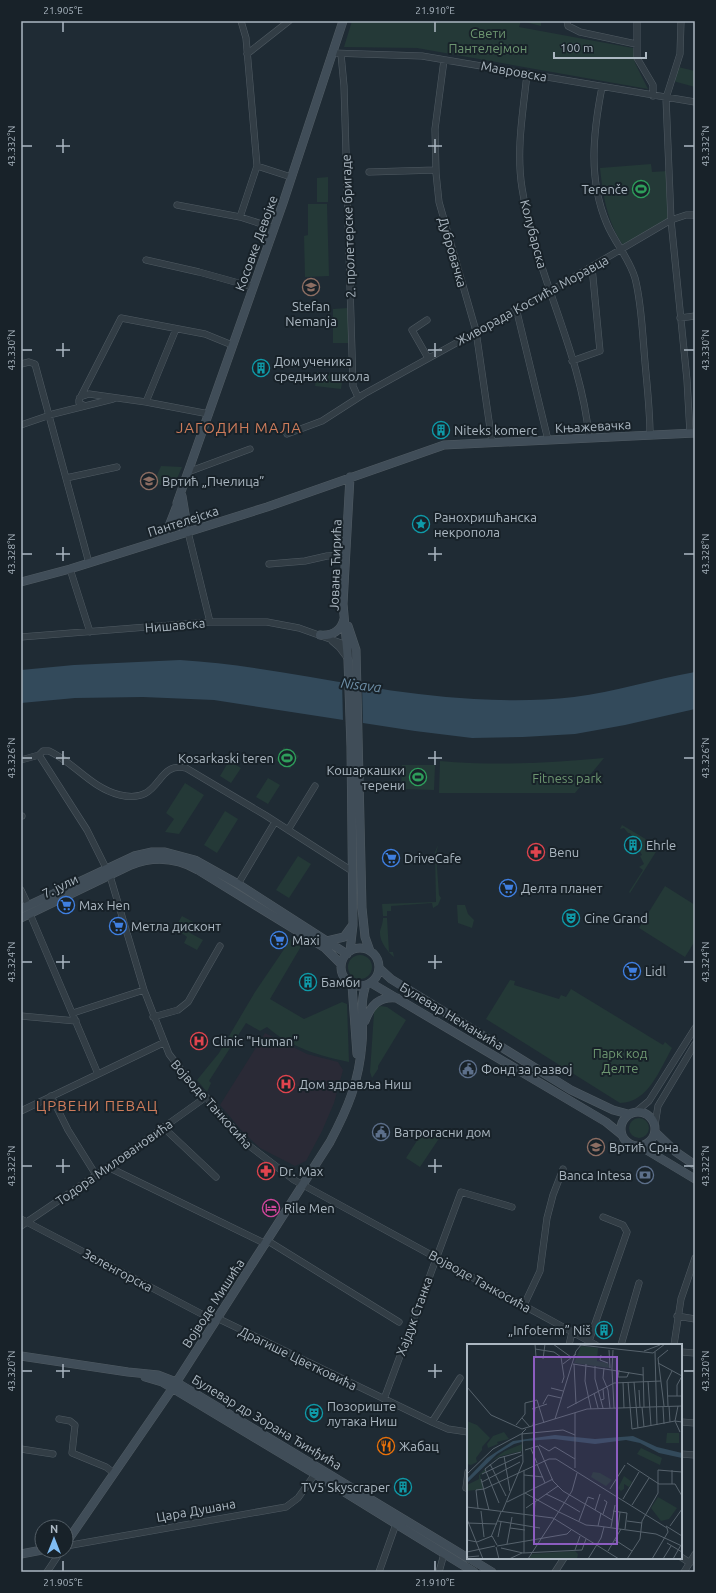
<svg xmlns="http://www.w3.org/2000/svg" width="716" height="1593" viewBox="0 0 716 1593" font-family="Ubuntu,sans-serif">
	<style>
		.medical { fill: #2a2a36 }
		.green { fill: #243937 }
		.water { fill: #334a5b }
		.pier { fill: #1f2b34 }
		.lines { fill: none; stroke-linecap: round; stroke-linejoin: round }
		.street-casing { stroke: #505b63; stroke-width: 7 }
		.secondary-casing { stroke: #505b63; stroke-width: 9 }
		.street { stroke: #323d45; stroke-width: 6 }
		.secondary { stroke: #404d58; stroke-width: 8 }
		.ticks { fill: none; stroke: #acb8c2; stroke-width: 1.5 }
		.labels { text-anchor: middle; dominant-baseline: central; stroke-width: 4; stroke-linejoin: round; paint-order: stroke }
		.park-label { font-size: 13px; fill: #6d9670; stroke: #182229 }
		.street-label { font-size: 13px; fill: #acb8c2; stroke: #182229 }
		.poi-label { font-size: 13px; fill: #acb8c2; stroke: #182229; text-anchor: start }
		.water-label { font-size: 14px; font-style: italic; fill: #6d8ea6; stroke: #182229 }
		.quarter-label { font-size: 15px; letter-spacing: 1px; fill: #ce7c5b; stroke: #182229 }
		.inset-road { fill: none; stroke: #57636d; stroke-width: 1 }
		.view { fill: #8c5dc0; fill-opacity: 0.15; stroke: #8c5dc0; stroke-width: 2 }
		.inset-edge { fill: none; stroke: #acb8c2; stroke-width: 2 }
		.neatline { fill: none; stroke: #acb8c2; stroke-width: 1.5 }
		.ticks-label { font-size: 10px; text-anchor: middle; fill: #acb8c2 }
	</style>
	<rect width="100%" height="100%" fill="#1f2b34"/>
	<path class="medical" d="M265 1033 307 1054 338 1062 343 1070 334 1103 322 1131 306 1161 295 1166 260 1148 242 1131 220 1105Z"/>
	<path class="green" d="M352 21H541V26L521 21 519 27 633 48 635 63 648 89 417 48 344 47Z
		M678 67 695 71V87L673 81Z
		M651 164 652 172 668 171 671 218 623 245C607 221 603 196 600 168Z
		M328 177V202H317V178Z
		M308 204H327L329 276 305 277 304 236 308 235Z
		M348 308V343H333V309Z
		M317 372 343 375 341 389 315 386Z
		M161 466 182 467 172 490 154 482Z
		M284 747 299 756 290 769 276 760Z
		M604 758 575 793H439L440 761C495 766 549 763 604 758Z
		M229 761 241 768 231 783 220 776Z
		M402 765H435L434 790 401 789Z
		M268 778 280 785 268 804 256 797Z
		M185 783 204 795 179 834 165 832 174 819 166 813Z
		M225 811 238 819 217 853 204 845Z
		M622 825 659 847 630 893 629 892 643 870 639 867 644 864 640 856 642 855 630 833H628L624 828 620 829Z
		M438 845 436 854 439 895 441 898 438 905 433 908 432 903 391 906V911H387V916H383L382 904 436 902 435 852Z
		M298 856 311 864 289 898 276 890Z
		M665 886 695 905V941L685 957 639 928Z
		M457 905H465L468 914 474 920 472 928 458 923Z
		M182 916 195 923 190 933 203 940 197 950 184 943 187 937 175 928Z
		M383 918H387L389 952H393L394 957C387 951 379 941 380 931 381 927 383 923 383 918Z
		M293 936 303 943 270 999 304 1019 342 1002 347 1004 349 1062C319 1056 290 1047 267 1027L260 1031 246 1023 209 1081 211 1083 207 1092 197 1080 219 1053 255 992Z
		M348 967a12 12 0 1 1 24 0a12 12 0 1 1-24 0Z
		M510 980 515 981 514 985 559 999 561 995 566 997 571 989 663 1045 665 1042 672 1048C660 1069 648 1103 620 1103L486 1019Z
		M381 1006 387 1007 406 1020 378 1066V1069L372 1078 370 1072 374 1013 376 1008Z
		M629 1128a10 10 0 1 1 20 0a10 10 0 1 1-20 0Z
		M425 1128 440 1137 420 1167 406 1158Z"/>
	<path class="water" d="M180 660C279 666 375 694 474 699 507 701 541 701 574 697 615 692 654 679 695 672V709L625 725 575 734 523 737 472 738 415 731 214 700 143 697 75 698 21 703V670L74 665Z"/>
	<path class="pier" d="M342 680 362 683 363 725 343 722Z"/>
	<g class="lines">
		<g class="street-casing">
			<path id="street" d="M567 21 568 26 580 32 636 44
				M637 21V58L653 85V96
				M681 21 680 54 666 98 671 220 687 380 690 433
				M332 53 422 56 695 102
				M247 54 289 21
				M341 54 344 86 353 386 358 397
				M444 60 435 129 436 173 439 202 476 331 492 442
				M527 74C523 112 516 150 522 188 535 273 581 352 589 437
				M602 87C593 133 588 180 607 224 615 243 629 258 635 278 641 301 642 326 644 350 646 378 650 406 650 435
				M257 166 291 177
				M369 172 436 170
				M177 205 240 217 274 228
				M240 217 257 166 246 38 241 21
				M146 260 199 272 253 287
				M516 308 548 440
				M680 318 695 316
				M427 320 412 330 428 358
				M572 361 600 351 592 267
				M21 364 29 362 35 364 89 563
				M80 397 89 394 146 402 209 414
				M146 402 176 329
				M85 406 79 403V400L121 318 205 334 232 345
				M21 425 53 414 113 399
				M287 434 322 421 364 394 550 291 671 220 686 215H695
				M188 472 250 449
				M66 478 117 467
				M188 532 210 622
				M269 564 305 561 327 556 346 555
				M70 569 90 632
				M21 637 210 622H267L299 628 341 643 350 649 356 659
				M332 641 339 647 348 659
				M39 755 87 830 110 876 144 990 169 1054 192 1084 206 1097 247 1144 294 1180 596 1345
				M21 760 39 755 43 751H49C75 763 91 788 120 795 163 805 154 761 186 768L265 815 352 871
				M21 816H22
				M288 830 315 786
				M238 884 275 822
				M21 890 28 905
				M30 914 98 1074
				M73 1013 144 990
				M21 1016 76 1021
				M153 1017 178 1010 188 1002 220 946
				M51 1096 68 1130 96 1175
				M21 1111 163 1043
				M637 1111 649 1101 695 1028
				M655 1125 658 1106 695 1044
				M163 1127 216 1177
				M108 1167 266 1244
				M21 1219 215 1321
				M21 1226 108 1167 206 1097
				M268 1241 399 1322
				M524 1305 540 1271 547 1218 553 1195 563 1169
				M677 1316 695 1319
				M217 1318 432 1422 448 1429 468 1432
				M589 1341 627 1232 623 1225 603 1217
				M569 1345 572 1332
				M621 1345 639 1283
				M674 1345 681 1299 695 1258
				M681 1352 695 1353
				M384 1399 461 1192 512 1207
				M59 1419 70 1421 75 1425 72 1453 106 1467 114 1473
				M432 1422 460 1378
				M681 1422 695 1423
				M21 1449 53 1454
				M681 1454 695 1455
				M466 1488 468 1472
				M66 1546 286 1507 298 1498 315 1474
				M681 1557 690 1563
				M47 1572 61 1551
				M379 1572 396 1524
				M439 1572 444 1554
				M555 1572 564 1558
				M684 1572 695 1554"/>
		</g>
		<g class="secondary-casing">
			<path id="secondary" d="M350 477 343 604 348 660 351 747 353 925 350 951
				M182 496 188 532
				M188 532C179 528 178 513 177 503L283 203 343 21
				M159 540 169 526 176 508
				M21 582 70 569 267 507 444 445 695 433
				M348 626 356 650 362 908 365 937 370 951
				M320 635C332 636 341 631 344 619
				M21 909 134 856 152 852H165L195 860 238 884 347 954
				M21 918 131 865C154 856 177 858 198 870L325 948 341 964
				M327 941 344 937 352 926
				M341 967a19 19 0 1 1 38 0a19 19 0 1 1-38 0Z
				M379 968 391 979 571 1090 613 1110 628 1114
				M371 983 606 1122 622 1135
				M352 985 357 1054
				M365 1021C371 1005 379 996 397 998
				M621 1129a17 17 0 1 1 34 0a17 17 0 1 1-34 0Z
				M655 1132 676 1152 695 1165
				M640 1146 695 1179
				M21 1356 128 1372 158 1375 176 1382 468 1558
				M145 1377 162 1382 315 1474 474 1572
				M66 1543 172 1389 330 1142C348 1108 359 1082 362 1043 364 1025 359 1003 366 985
				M21 1554 42 1550
				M469 1558 492 1572"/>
		</g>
		<use href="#street" class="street"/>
		<use href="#secondary" class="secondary"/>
	</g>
	<path class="ticks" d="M63 22V32M435 22V32M63 139V153M435 139V153M22 146H32M56 146H70M428 146H442M684 146H694M63 343V357M435 343V357M22 350H32M56 350H70M428 350H442M684 350H694M63 547V561M435 547V561M22 554H32M56 554H70M428 554H442M684 554H694M63 751V765M435 751V765M22 758H32M56 758H70M428 758H442M684 758H694M63 955V969M435 955V969M22 962H32M56 962H70M428 962H442M684 962H694M63 1159V1173M435 1159V1173M22 1166H32M56 1166H70M428 1166H442M684 1166H694M63 1364V1378M435 1364V1378M22 1371H32M56 1371H70M428 1371H442M684 1371H694M63 1561V1571M435 1561V1571"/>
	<defs>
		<g id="stadium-ring" transform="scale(0.9)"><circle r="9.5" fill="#182229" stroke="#2e9e5b" stroke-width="1.5"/><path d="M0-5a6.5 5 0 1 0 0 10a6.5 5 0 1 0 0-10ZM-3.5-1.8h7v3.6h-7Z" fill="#2e9e5b"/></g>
		<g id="school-ring" transform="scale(0.9)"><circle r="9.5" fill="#182229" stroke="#8d6e63" stroke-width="1.5"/><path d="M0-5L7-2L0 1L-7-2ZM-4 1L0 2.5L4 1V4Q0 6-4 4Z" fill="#8d6e63"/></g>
		<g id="building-ring" transform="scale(0.9)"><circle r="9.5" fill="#182229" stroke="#0f9aa8" stroke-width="1.5"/><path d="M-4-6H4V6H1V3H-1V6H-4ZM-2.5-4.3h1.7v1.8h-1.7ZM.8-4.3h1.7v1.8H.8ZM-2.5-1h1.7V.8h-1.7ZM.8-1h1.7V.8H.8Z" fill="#0f9aa8"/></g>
		<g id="sight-ring" transform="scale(0.9)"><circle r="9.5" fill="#182229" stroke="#0f9aa8" stroke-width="1.5"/><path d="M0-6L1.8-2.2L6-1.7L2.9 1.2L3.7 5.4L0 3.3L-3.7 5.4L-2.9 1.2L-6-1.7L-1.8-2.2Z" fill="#0f9aa8"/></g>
		<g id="pharmacy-ring" transform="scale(0.9)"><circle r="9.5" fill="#182229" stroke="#e0444e" stroke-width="1.5"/><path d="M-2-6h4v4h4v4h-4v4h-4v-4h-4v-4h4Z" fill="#e0444e"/></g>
		<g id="supermarket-ring" transform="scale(0.9)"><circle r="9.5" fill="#182229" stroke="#3f7fe0" stroke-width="1.5"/><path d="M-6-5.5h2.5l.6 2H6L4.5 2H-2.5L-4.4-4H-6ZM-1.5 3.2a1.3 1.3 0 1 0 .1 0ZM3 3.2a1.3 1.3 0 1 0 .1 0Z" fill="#3f7fe0"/></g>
		<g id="theatre-ring" transform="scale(0.9)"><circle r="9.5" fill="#182229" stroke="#0f9aa8" stroke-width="1.5"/><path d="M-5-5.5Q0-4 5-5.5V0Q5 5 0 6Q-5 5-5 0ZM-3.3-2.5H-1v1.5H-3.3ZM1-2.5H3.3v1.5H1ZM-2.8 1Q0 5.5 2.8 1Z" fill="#0f9aa8"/></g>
		<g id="hospital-ring" transform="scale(0.9)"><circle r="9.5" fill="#182229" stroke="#e0444e" stroke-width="1.5"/><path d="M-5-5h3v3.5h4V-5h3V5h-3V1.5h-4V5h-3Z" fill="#e0444e"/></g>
		<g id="civic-ring" transform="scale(0.9)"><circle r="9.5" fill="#182229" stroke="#5c6f8a" stroke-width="1.5"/><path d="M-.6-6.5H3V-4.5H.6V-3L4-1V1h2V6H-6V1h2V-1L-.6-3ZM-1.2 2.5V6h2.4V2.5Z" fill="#5c6f8a"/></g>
		<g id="bank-ring" transform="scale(0.9)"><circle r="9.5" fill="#182229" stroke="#5c6f8a" stroke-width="1.5"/><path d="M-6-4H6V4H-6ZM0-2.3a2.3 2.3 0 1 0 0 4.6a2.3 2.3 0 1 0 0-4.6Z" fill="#5c6f8a"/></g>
		<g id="hotel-ring" transform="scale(0.9)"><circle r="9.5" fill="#182229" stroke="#d1479c" stroke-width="1.5"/><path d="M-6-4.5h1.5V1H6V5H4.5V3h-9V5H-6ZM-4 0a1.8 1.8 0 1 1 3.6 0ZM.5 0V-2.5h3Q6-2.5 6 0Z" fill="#d1479c"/></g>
		<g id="restaurant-ring" transform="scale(0.9)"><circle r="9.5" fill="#182229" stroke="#e8710a" stroke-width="1.5"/><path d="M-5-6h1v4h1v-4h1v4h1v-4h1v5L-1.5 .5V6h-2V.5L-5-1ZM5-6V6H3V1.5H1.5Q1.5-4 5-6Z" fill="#e8710a"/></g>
	</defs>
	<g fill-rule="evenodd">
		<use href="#stadium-ring" x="641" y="189"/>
		<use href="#school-ring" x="311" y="287"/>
		<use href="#building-ring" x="261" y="368"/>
		<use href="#building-ring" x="441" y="430"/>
		<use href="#school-ring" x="149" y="481"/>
		<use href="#sight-ring" x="421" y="524"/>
		<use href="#stadium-ring" x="287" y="758"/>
		<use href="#stadium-ring" x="418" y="777"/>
		<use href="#building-ring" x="633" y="845"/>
		<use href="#pharmacy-ring" x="536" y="852"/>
		<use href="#supermarket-ring" x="391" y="858"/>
		<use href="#supermarket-ring" x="508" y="888"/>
		<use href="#supermarket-ring" x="66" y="905"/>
		<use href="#theatre-ring" x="571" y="918"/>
		<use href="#supermarket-ring" x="118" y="926"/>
		<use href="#supermarket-ring" x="279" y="940"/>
		<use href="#supermarket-ring" x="632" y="971"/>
		<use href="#building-ring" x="308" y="982"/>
		<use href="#hospital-ring" x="199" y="1041"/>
		<use href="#civic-ring" x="468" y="1069"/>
		<use href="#hospital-ring" x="286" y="1084"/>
		<use href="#civic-ring" x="381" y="1132"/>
		<use href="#school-ring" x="596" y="1147"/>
		<use href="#pharmacy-ring" x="266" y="1171"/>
		<use href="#bank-ring" x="645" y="1175"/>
		<use href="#hotel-ring" x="271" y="1208"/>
		<use href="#building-ring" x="604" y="1330"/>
		<use href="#theatre-ring" x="314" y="1413"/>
		<use href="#restaurant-ring" x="386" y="1446"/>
		<use href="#building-ring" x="403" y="1487"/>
	</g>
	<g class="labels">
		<g class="park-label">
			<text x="488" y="33">Свети<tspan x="488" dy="15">Пантелејмон</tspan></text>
			<text x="567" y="778">Fitness park</text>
			<text x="620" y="1053">Парк код<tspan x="620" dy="15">Делте</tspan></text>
		</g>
		<g class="street-label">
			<text transform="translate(514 71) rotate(10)">Мавровска</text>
			<text transform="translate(348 226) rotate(-92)">2. пролетерске бригаде</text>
			<text transform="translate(534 234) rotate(75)">Колубарска</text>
			<text transform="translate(256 243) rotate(-70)">Косовке Девојке</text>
			<text transform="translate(453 252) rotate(74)">Дубровачка</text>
			<text transform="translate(532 300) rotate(-29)">Живорада Костића Моравца</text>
			<text transform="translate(593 426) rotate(-3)">Књажевачка</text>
			<text transform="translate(183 521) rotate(-18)">Пантелејска</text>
			<text transform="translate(335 565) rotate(-88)">Јована Ћирића</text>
			<text transform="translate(175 625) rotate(-5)">Нишавска</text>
			<text transform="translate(60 886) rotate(-26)">7. јули</text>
			<text transform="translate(452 1016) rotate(31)">Булевар Немањића</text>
			<text transform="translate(212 1104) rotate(48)">Војводе Танкосића</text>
			<text transform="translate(114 1162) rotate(-35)">Тодора Миловановића</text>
			<text transform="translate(118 1270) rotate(28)">Зеленгорска</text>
			<text transform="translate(480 1281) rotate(29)">Војводе Танкосића</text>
			<text transform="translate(213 1303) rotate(-57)">Војводе Мишића</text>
			<text transform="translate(414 1316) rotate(-70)">Хајдук Станка</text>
			<text transform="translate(298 1358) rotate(26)">Драгише Цветковића</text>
			<text transform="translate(267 1422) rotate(31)">Булевар др Зорана Ђинђића</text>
			<text transform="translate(196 1510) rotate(-10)">Цара Душана</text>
		</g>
		<g class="poi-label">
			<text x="628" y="189" text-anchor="end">Terenče</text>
			<text x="311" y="306" text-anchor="middle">Stefan<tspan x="311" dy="15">Nemanja</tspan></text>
			<text x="274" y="361">Дом ученика<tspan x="274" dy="15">средњих школа</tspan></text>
			<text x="454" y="430">Niteks komerc</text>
			<text x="162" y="481">Вртић „Пчелица”</text>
			<text x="434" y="517">Ранохришћанска<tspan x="434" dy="15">некропола</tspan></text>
			<text x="274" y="758" text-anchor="end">Kosarkaski teren</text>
			<text x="405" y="770" text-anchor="end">Кошаркашки<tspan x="405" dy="15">терени</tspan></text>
			<text x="646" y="845">Ehrle</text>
			<text x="549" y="852">Benu</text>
			<text x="404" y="858">DriveCafe</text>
			<text x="521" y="888">Делта планет</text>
			<text x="79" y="905">Max Hen</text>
			<text x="584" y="918">Cine Grand</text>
			<text x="131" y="926">Метла дисконт</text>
			<text x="292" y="940">Maxi</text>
			<text x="645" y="971">Lidl</text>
			<text x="321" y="982">Бамби</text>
			<text x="212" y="1041">Clinic "Human"</text>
			<text x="481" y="1069">Фонд за развој</text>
			<text x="299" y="1084">Дом здравља Ниш</text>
			<text x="394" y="1132">Ватрогасни дом</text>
			<text x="609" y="1147">Вртић Срна</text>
			<text x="279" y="1171">Dr. Max</text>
			<text x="632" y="1175" text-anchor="end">Banca Intesa</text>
			<text x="284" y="1208">Rile Men</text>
			<text x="591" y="1330" text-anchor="end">„Infoterm” Niš</text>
			<text x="327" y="1406">Позориште<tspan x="327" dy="15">лутака Ниш</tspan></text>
			<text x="399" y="1446">Жабац</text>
			<text x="390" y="1487" text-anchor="end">TV5 Skyscraper</text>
		</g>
		<g class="water-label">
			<text transform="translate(361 685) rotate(7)">Nisava</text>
		</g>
		<g class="quarter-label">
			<text x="239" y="427">ЈАГОДИН МАЛА</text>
			<text x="97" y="1105">ЦРВЕНИ ПЕВАЦ</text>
		</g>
	</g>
	<g transform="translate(467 1344)">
		<rect width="215" height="215" fill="#1f2b34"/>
		<path d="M114 2 131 4 130 17 141 19 143 24 107 19ZM0 77 10 81 23 94 15 103V106L9 114 10 118 4 121 0 120ZM37 88 42 95 30 98 31 100 21 104 20 100 26 92ZM200 89H212V99H199ZM55 100V107L34 112 24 117 38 107ZM174 104 195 114 193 121 170 110ZM18 125 19 128 13 131 17 145 0 147V141L12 135V131ZM126 128 133 129 145 136 139 142 124 133ZM157 132 165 138 162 143 157 140V145L154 147 151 144ZM191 153 210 164 202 175 194 177 184 164ZM108 207 111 210 110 215H62L65 210Z" fill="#243937"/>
		<path d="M88 91 128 95 166 92 190 103 215 109V114L192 109 173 99 159 96 128 100 87 95 58 97 47 100 30 110 0 139V135L20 114 46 97Z" fill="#334a5b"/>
		<path class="inset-road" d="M68 0 69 13M86 0 104 13M104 0 186 9 198 0M68 5 87 8 94 13 97 33 95 39M142 6 143 24M146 6 145 25 147 64M177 7 193 1M188 8 190 81M134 11 133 16 141 19M76 15 78 0M191 19 215 32M96 20 109 10M106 20 176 31M107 20 109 60M119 20 118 37 124 65M128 22V35L136 64M176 23 177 63M137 24 136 34 141 46 143 64M152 26 151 33H160L162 28M181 37 184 82M156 38 157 64M161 38 165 85 208 77 215 78M167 38 171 84M0 43 24 71 55 85 120 65 215 62M84 44 96 47M172 46 173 63M127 49 131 64M201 52H215M210 52V41L215 32M134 56 137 55 136 45M76 60 81 51 94 54M197 62 191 14 201 6M201 62 200 37 205 27M202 62 203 78M211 62 208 77 213 88M175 63 177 83M196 63 197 80M100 64 147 39 194 37M65 65 80 60M108 69V124M55 74 63 83M88 75 109 7 115 0M49 81 58 70V59L70 56 77 79M66 82 68 64M72 101 82 107 88 103 108 115M71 102 86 137 96 147 145 176M64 105 70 119M58 106 71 102M37 112 43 147M160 119 192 140H208L215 152M23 120 39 152M70 120 78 139M205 126V140M0 130 26 105 54 90 96 86 108 91M15 130 55 111M57 131 76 133M14 135 22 166M15 138 53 118M143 145 158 121M9 146 17 145 82 115H89L200 184 201 188 185 215M9 146 11 164M58 149 92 168M79 150 98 159M156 155 172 128M40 158 86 135M32 159 18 125 32 114 54 108M98 159 113 168M165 161 182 134M0 163 86 174 152 215M59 164 91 142M128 166 133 150M14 167 17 193M146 167 160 169 158 185M35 168 56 118 55 89 59 85M92 168 119 181 131 182 134 169M136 170 140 158 137 156M67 172 68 158M0 175 16 215M31 177 73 184M112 177 121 153 127 155M160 177 175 179M0 179 30 180M131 182 189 190 215 202M199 182 215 192M203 182 215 165M144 183 148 161M43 184 58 186M151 184 153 168M24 193 34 168M31 193 34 178M0 196 10 198 25 192 30 201M148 196 165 207M200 199 215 208M40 200 45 173M30 202 100 190 104 186M29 203 32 215M34 204 56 209 115 206 119 195M108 206 113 192M141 207 154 185M0 208 28 202M57 209V126M0 213 12 212M42 215 55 209M61 215 105 147 110 129M121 215 134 194 137 183M160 215 173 195 175 177 191 149V126L215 128M196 215 204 202M206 215 214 201"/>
		<path class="view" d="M67 13H150V200H67Z"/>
		<rect width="215" height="215" class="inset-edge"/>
	</g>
	<rect width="716" height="1593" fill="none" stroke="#182229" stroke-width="44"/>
	<g transform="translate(54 1539)"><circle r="19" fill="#182229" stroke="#535e66"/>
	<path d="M0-3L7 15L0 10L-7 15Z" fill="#80bdf4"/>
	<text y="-6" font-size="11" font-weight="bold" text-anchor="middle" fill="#acb8c2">N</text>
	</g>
	<path d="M554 52v6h92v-6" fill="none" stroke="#acb8c2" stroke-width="2"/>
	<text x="560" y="52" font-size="12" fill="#acb8c2" stroke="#182229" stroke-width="3" paint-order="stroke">100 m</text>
	<rect x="22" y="22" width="672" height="1549" class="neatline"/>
	<g class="ticks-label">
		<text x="63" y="14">21.905°E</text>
		<text x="435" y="14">21.910°E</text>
		<text transform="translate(11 146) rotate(-90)" y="4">43.332°N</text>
		<text transform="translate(705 146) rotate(-90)" y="4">43.332°N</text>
		<text transform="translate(11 350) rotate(-90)" y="4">43.330°N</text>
		<text transform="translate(705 350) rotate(-90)" y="4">43.330°N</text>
		<text transform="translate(11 554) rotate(-90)" y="4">43.328°N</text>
		<text transform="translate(705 554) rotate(-90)" y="4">43.328°N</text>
		<text transform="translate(11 758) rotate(-90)" y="4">43.326°N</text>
		<text transform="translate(705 758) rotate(-90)" y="4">43.326°N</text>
		<text transform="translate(11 962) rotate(-90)" y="4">43.324°N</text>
		<text transform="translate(705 962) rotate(-90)" y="4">43.324°N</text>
		<text transform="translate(11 1166) rotate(-90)" y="4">43.322°N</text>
		<text transform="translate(705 1166) rotate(-90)" y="4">43.322°N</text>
		<text transform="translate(11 1371) rotate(-90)" y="4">43.320°N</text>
		<text transform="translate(705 1371) rotate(-90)" y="4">43.320°N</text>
		<text x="63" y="1586">21.905°E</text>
		<text x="435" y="1586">21.910°E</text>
	</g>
</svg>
